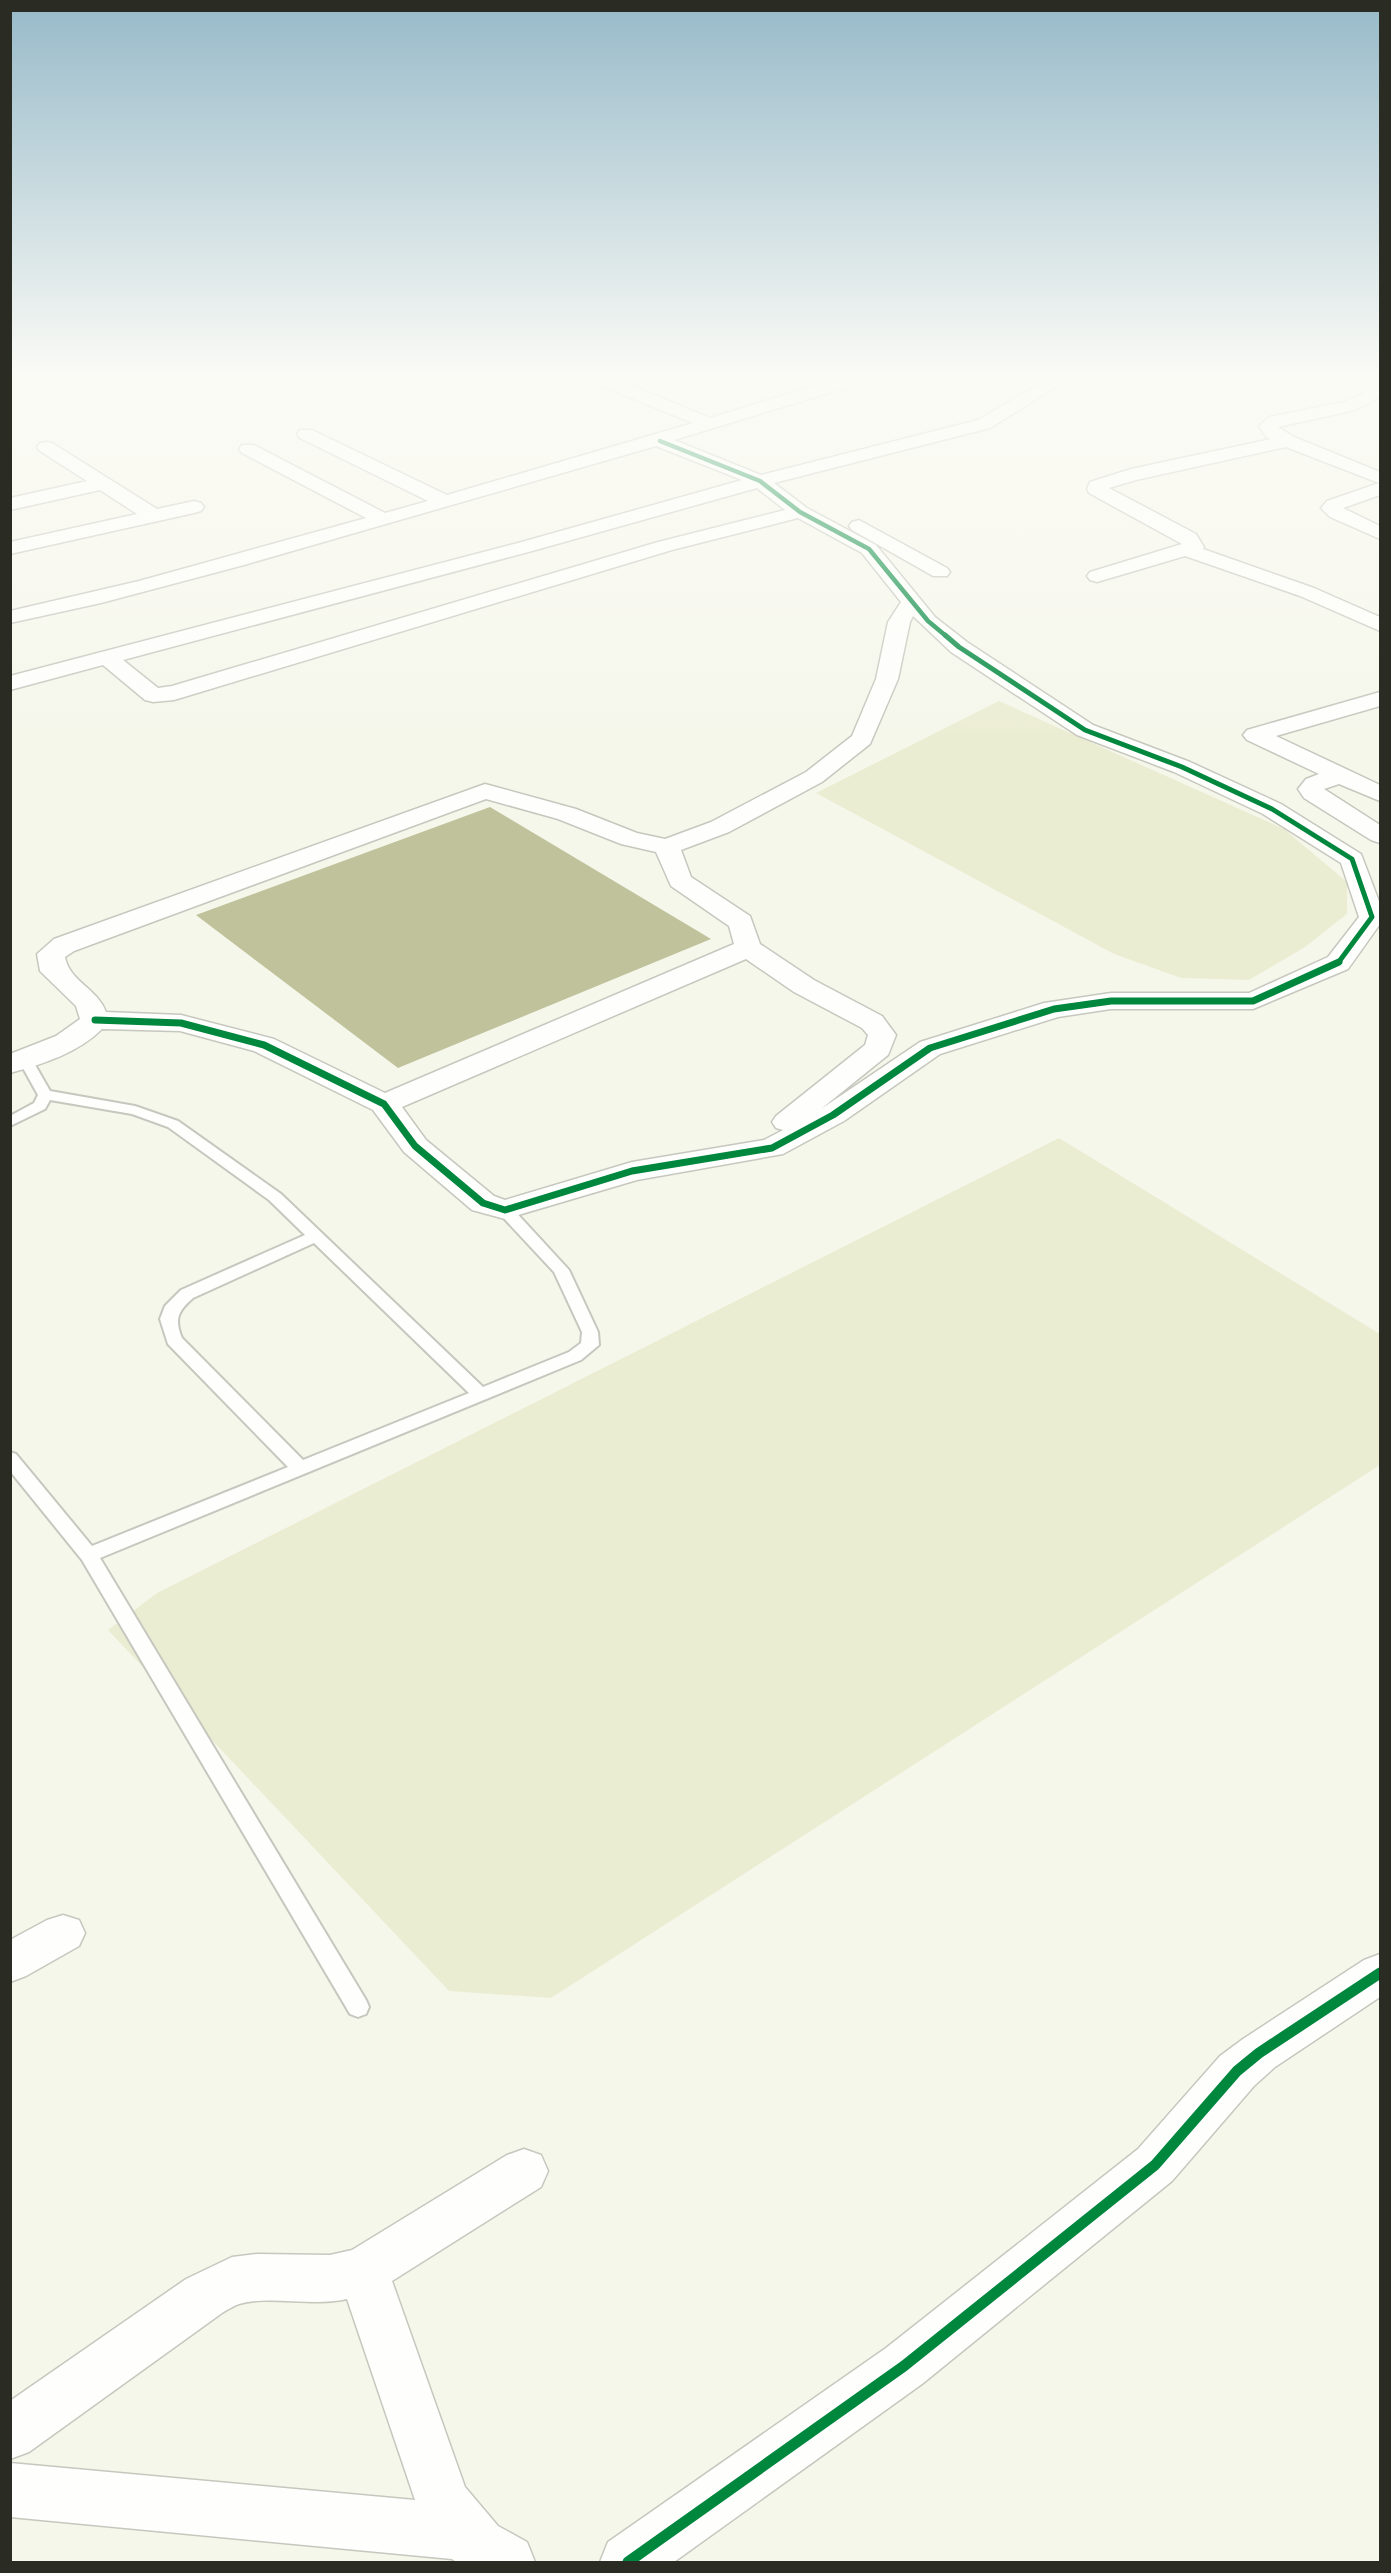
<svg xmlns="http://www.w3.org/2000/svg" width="1391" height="2573" viewBox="0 0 1391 2573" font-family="'Varela Round',sans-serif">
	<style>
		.green { fill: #ebedd3 }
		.water { fill: #bfc29a }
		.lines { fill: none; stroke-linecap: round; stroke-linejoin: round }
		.lane-casing { stroke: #c6c7be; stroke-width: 4 }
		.street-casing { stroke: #c6c7be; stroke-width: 3 }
		.lane { fill: #fefefc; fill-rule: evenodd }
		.street { fill: #fefefc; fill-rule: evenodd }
		.cycleway-far3-casing { stroke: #fff; stroke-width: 7 }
		.cycleway-far2-casing { stroke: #fff; stroke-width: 8 }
		.cycleway-far1-casing { stroke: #fff; stroke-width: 10 }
		.cycleway-casing { stroke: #fff; stroke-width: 15 }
		.cycleway-far3 { stroke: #00873e; stroke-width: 4.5 }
		.cycleway-far2 { stroke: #00873e; stroke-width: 5 }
		.cycleway-far1 { stroke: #00873e; stroke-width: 7 }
		.cycleway { stroke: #00873e; stroke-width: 11 }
	</style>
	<rect width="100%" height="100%" fill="#f6f7eb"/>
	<path class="green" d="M999 701 1284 829 1347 882V914L1305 947 1249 980 1181 978 1114 954 816 793Z
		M1059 1138 1380 1334V1465L551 1998 449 1991 108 1630 157 1593Z"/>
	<path class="water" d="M490 807 711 939 398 1068 196 915Z"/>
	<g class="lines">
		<g class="lane-casing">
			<path id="lane" d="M25 1055 30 1056 50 1091 135 1106 178 1121 281 1194 483 1387 569 1352 581 1343 582 1332 554 1272 499 1213 497 1210 499 1207H511L569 1270 598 1332 599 1345 581 1360 100 1558 366 2000 369 2007 366 2014 358 2017 350 2014 82 1560 10 1471V1452L16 1454 92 1546 288 1467 168 1344 160 1319 165 1306 181 1290 305 1235 269 1200 168 1127 132 1114 50 1100 45 1109 10 1126V1116L34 1103 38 1095 18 1059ZM314 1243 469 1393 303 1460 182 1338C174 1319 178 1311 193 1298Z"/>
		</g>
		<g class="street-casing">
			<path id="street" d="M590 378H613L710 418 841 378H867L865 382 674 440 761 475 978 420 1050 378H1070L990 428 774 483 807 508 876 545 935 617 967 642 1093 725 1190 762 1281 804 1361 854 1380 904V924L1348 969 1253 1009H1111L1058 1017 940 1054 844 1121 783 1154 637 1180 505 1219 472 1210 404 1152 373 1110 254 1051 180 1031 102 1029C78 1053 43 1064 10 1073V1054L56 1036 80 1019 76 1006 40 971 37 954 54 939 485 784 576 809 637 833 665 839 711 822 806 772 852 736 876 679 888 622 901 602 862 553 798 518 672 550 174 700 153 702 145 700 103 665 10 690V676L518 543 742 480 656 446 244 565 101 603 10 623V611L139 581 366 518 242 453 239 449 242 445H254L385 513 428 501 300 438 297 434 300 430H312L447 495 693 423 592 382ZM757 488 785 510 658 542 172 686 158 688 123 660 532 551ZM913 616 951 652 1077 735 1174 772 1263 814 1341 863 1359 917 1328 957 1249 993H1111L1044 1003 920 1042 821 1109 888 1055 896 1035 882 1016 814 980 760 944 750 916 691 877 681 850 729 832 822 782 870 744 898 679 910 622ZM486 799 558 819 621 844 656 852 671 886 729 926 734 944 385 1093 274 1039 181 1015 106 1012C98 989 69 981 65 957L74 951ZM746 959 794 992 862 1028 868 1035 865 1045 776 1116 772 1122 776 1128 783 1130 764 1140 632 1162 505 1200 494 1196 426 1140 402 1107Z
				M1380 386V397L1355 410 1278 427 1294 437 1380 472V495L1343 508 1380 526V539L1330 517 1321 508 1327 501 1379 483 1286 447 1136 480 1109 488 1196 534 1204 547 1203 549 1314 588 1380 617V631L1300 596 1185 556 1097 582 1090 580 1087 576 1090 572 1182 544 1089 493 1087 489 1090 482 1131 469 1271 439 1266 437 1259 426 1269 417 1344 402Z
				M46 442 52 443 157 509 194 501 201 503 204 507 201 511 194 513 10 554V542L137 514 100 490 10 510V498L87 481 40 451 37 447 40 443Z
				M859 520 947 568 950 572 947 576H933L852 530 849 526 852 522Z
				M1380 692V706L1276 736 1380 785V801L1339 784 1324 789 1380 825V843L1371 840 1304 798 1298 789 1306 779 1319 774 1247 740 1243 735 1247 730Z
				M63 1915 79 1920 85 1933 79 1946 26 1976 10 1982V1940L47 1920Z
				M1380 1954V1997L1275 2067 1254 2086 1172 2181 922 2384 674 2562H600L608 2542 886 2348 1138 2149 1220 2056 1243 2039 1364 1960Z
				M524 2149 541 2155 548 2171 541 2187 392 2281 465 2487 498 2526 527 2542 535 2562H456L452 2559 10 2517V2463L415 2500 347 2299C312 2307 269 2295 239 2304 233 2306 227 2310 222 2313L29 2452 10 2459V2401L186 2279 232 2257 257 2254 330 2255 352 2250 507 2155Z"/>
		</g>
		<use href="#lane" class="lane"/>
		<use href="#street" class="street"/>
		<g class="cycleway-far3-casing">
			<path id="cycleway-far3" d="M660 441 760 481 800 512 869 549 928 621 946 636"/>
		</g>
		<g class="cycleway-far2-casing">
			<path id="cycleway-far2" d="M945 635 959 647 1085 730 1182 767 1272 809 1352 859 1372 917 1338 963"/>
		</g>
		<g class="cycleway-far1-casing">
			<path id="cycleway-far1" d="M95 1020 181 1023 264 1045 384 1104 415 1146 483 1203 505 1210 632 1171 772 1148 833 1115 930 1048 1054 1009 1111 1001H1253L1339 962"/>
		</g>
		<g class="cycleway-casing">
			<path id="cycleway" d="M628 2562 904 2366 1155 2165 1237 2071 1259 2053 1380 1973"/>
		</g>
		<use href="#cycleway-far3" class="cycleway-far3"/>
		<use href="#cycleway-far2" class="cycleway-far2"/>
		<use href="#cycleway-far1" class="cycleway-far1"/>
		<use href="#cycleway" class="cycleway"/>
	</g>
	<linearGradient id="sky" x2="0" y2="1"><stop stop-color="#97bac9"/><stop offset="0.51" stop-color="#fbfbf6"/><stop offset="1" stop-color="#fbfbf6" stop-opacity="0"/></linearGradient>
	<rect width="1391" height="738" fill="url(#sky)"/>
	<rect width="1391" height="2573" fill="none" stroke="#2a2b22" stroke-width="24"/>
</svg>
